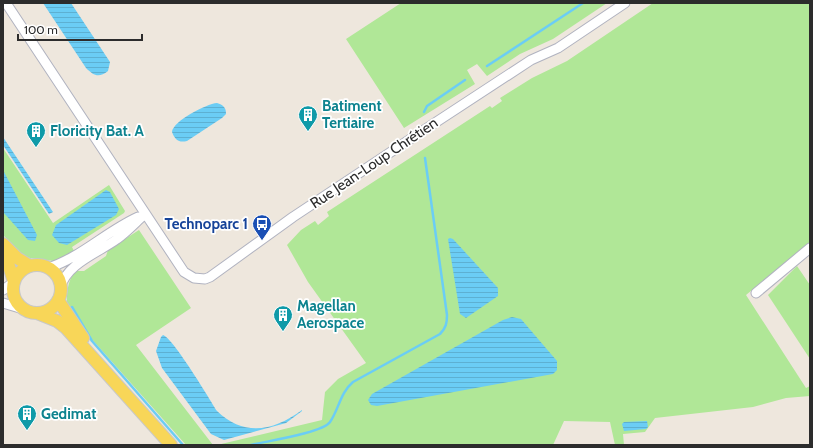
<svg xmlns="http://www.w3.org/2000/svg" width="813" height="448" viewBox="0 0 813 448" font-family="Cabin,sans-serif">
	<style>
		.grass { fill: #b0e797 }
		.water { fill: url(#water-rules) }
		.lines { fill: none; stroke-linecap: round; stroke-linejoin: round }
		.stream { stroke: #6bcdf5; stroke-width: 2.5 }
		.minor-casing { stroke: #b1b3c0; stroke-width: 11 }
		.major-casing { stroke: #c8c8c8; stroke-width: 14 }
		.minor { stroke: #fff; stroke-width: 9 }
		.major { stroke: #f8d658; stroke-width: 12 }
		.labels { text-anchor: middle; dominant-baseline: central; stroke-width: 3.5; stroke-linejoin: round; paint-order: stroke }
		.culture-label { font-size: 15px; font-weight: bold; fill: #0d838f; stroke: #fff; text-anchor: start }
		.street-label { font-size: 15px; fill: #2c2c2c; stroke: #fff }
		.transit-label { font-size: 15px; font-weight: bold; fill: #164399; stroke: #fff; text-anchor: end }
	</style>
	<defs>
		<pattern id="water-rules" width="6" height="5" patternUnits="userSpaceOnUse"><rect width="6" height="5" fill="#6bcdf5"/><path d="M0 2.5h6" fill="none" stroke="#5db0d2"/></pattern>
	</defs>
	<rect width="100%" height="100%" fill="#eee7dd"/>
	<path class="grass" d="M401 3H607L553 39 520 54 487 76 477 64 467 70 475 84 404 128 346 39Z
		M653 3H810V242L746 295 806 388 810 386V396L786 398 753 407 655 418 645 432 623 434 624 445H615L610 422 564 421 553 445H217L322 420 325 392 338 379 366 363 308 282 287 245 301 230 315 221 318 225 329 216 327 212 490 106 492 108 502 101 500 98 532 78 567 61Z
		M3 148 53 223 109 185 125 211 124 213 72 247 74 251 60 259 54 261 30 258 24 256 3 235Z
		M139 230 191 308 136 345 213 445H186L81 327C77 321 71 314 68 308 65 297 68 280 75 271H84L106 256 108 250Z
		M797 266 810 285V359L768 295Z"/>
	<path class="water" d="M43 3H71L110 62 108 71C99 78 94 76 86 68Z
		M217 103C223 105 226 107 226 114L222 118 187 141C179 143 175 140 172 132 173 121 206 104 217 103Z
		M3 137 53 212 49 214 3 145Z
		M3 170 37 235 35 241 28 240 3 212Z
		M106 190 110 192 119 209 116 215 67 245 59 243 52 235 56 225Z
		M450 238 453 239 498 288V296L466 318 460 314 448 239Z
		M512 317 521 319 557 361V370L553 374 377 406 371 405 368 400 372 394 503 320Z
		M163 335C173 338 209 398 217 411 244 437 274 431 302 410V411L286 423 224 440 211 434 162 368 156 351 161 337Z
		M647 421 648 427 646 429 624 431 622 424 624 422Z"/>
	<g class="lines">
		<path class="stream" d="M487 66 583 3
			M424 112 427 106 465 80
			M72 307 92 341 183 445
			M251 445C267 441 322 433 330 422 339 409 340 393 353 382L440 334C446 328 447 323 447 315L425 158"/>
		<g class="minor-casing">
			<path id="minor" d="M6 3 184 272 194 278 205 279 210 277 293 217 421 132 531 60 558 48 625 3
				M48 268C80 258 107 231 138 217
				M60 288C67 263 98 253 117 239 127 232 136 222 145 214
				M3 290 14 282
				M756 293 810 248
				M3 303 23 309"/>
		</g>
		<g class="major-casing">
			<path id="major" d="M3 244 17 258 30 266
				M3 256 8 263 14 282
				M13 289a24 24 0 1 1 48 0a24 24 0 1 1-48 0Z
				M58 300 83 338
				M37 313 57 321 66 328 171 445"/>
		</g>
		<use href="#minor" class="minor"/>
		<use href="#major" class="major"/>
	</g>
	<defs>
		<g id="building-pin" transform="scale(1)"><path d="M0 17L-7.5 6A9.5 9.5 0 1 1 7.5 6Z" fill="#0f9aa8" stroke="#fff"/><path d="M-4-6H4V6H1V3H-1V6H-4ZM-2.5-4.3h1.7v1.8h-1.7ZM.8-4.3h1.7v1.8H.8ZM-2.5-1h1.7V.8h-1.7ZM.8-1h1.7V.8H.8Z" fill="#fff"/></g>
		<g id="bus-pin" transform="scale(1)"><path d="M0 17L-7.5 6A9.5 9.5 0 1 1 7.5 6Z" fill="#1a4fb4" stroke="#fff"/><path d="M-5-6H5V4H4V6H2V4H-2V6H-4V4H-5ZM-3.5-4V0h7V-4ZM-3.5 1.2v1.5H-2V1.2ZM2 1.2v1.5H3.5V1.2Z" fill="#fff"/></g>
	</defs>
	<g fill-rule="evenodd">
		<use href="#building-pin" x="308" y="115"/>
		<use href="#building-pin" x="36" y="131"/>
		<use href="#bus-pin" x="262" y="224"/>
		<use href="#building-pin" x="283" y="315"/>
		<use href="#building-pin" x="27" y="414"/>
	</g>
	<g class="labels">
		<g class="culture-label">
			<text x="322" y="106">Batiment<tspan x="322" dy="17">Tertiaire</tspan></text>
			<text x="50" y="131">Floricity Bat. A</text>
			<text x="297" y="306">Magellan<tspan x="297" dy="17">Aerospace</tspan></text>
			<text x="41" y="414">Gedimat</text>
		</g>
		<g class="street-label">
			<text transform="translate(374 163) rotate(-34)">Rue Jean-Loup Chrétien</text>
		</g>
		<g class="transit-label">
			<text x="248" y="224">Technoparc 1</text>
		</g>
	</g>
	<rect width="813" height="448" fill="none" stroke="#2c2c2c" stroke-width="8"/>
	<path d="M18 34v6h124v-6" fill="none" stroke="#2c2c2c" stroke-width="2"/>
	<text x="24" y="34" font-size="12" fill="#2c2c2c" stroke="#ffffff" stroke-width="3" paint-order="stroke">100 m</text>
</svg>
